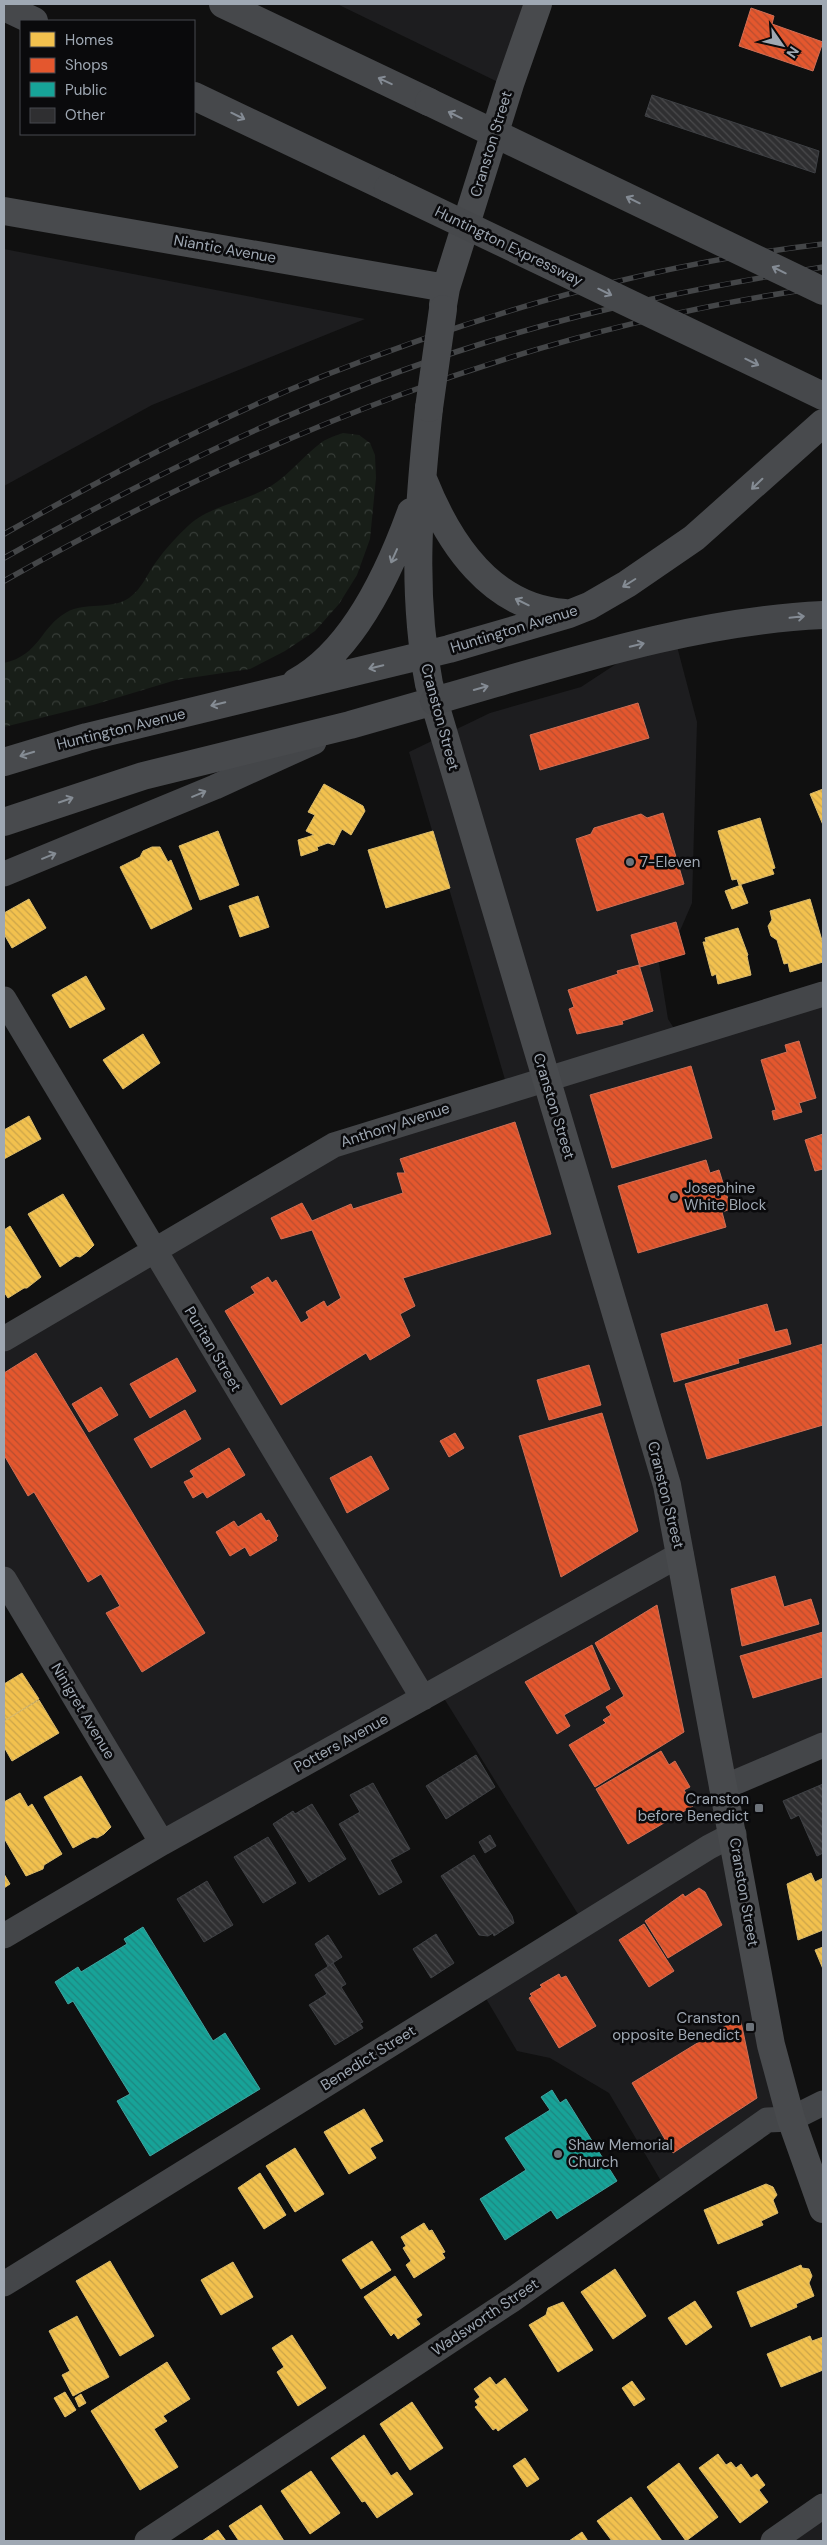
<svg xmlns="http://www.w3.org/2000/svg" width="827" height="2545" viewBox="0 0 827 2545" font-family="'DM Sans',sans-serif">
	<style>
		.built { fill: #1d1d1f }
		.forest { fill: url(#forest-crowns) }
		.homes { fill: url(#homes-back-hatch); stroke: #d9ba6c }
		.shops { fill: url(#shops-back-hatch); stroke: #cf6f56 }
		.public { fill: url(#public-back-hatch); stroke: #40a4a0 }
		.building { fill: url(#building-back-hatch); stroke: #3e4044 }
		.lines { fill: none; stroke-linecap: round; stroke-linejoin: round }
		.street { stroke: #444649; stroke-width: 25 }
		.secondary { stroke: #484a4d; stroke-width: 28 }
		.highway { stroke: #46484b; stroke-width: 28 }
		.rail-casing { stroke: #444648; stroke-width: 5.5 }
		.rail { stroke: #0a0a0c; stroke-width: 4; stroke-dasharray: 11; stroke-linecap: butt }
		.secondary-bridge { stroke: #484a4d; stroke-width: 28 }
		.highway-bridge { stroke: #46484b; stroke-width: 28 }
		.oneway { stroke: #848b94 }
		.oneway2 { stroke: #858c94 }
		.oneway3 { stroke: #848b93 }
		.poi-dot { fill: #6d737a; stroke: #0a0a0c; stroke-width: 2 }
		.labels { text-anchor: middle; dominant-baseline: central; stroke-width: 5; stroke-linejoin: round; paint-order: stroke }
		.street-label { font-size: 15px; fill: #9fa8b3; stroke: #0a0a0c }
		.poi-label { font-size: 15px; fill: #9fa8b3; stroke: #0a0a0c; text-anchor: start }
	</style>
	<defs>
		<pattern id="forest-crowns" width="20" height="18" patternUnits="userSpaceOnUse" patternTransform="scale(1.25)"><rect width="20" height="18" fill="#181e18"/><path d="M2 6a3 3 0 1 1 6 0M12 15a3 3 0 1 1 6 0" fill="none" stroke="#363c37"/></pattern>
		<pattern id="homes-back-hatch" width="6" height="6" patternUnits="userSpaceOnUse" patternTransform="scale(1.25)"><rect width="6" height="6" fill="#f2c14e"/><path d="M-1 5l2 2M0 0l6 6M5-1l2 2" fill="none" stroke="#cba449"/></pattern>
		<pattern id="shops-back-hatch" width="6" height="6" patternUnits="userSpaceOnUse" patternTransform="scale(1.25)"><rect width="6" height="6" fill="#e4572e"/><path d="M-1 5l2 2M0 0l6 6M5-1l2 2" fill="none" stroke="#b74e30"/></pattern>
		<pattern id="public-back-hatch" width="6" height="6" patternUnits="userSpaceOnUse" patternTransform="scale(1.25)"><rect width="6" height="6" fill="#17a398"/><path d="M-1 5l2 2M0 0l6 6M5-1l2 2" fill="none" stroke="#1d8780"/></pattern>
		<pattern id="building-back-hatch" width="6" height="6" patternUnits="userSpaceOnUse" patternTransform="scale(1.25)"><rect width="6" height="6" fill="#2f2f31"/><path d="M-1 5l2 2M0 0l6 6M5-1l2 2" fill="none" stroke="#4a4a4c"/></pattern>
	</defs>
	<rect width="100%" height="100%" fill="#101010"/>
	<path class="built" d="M337 4H526L498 82Z
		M4 249 365 319 152 405 4 486Z
		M665 632 674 635 697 722 692 903 679 933 656 945 668 1019 675 1030 823 982V1746L735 1784 787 2110 664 2186 609 2093 550 2058 517 2051 478 1985 581 1919 432 1679 153 1836 4 1592V1325L324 1139 506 1083 409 752 490 713 581 687Z
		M823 2498V2541H763Z"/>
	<path class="forest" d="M343 433 359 435 370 443 375 455 376 478 370 539 357 575 339 604 315 631 285 651 250 669 176 680 93 705 4 727V663C40 655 40 627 67 612 85 602 111 610 129 598 142 589 147 574 156 562 166 548 177 536 189 525 211 505 245 502 271 486 290 474 304 455 322 442 328 438 337 435 343 433Z"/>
	<path class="homes" d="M324 784 363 806 365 811 351 835 342 829 334 845 328 843 317 847 318 850 301 856 298 840 314 835 306 831 315 815 308 812Z
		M823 789V825L810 794Z
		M760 818 775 868 772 869 774 874 739 885 737 879 732 880 718 831Z
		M218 831 239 885 200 900 179 846Z
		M433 831 450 888 386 908 368 850Z
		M152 847H160L168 862 171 860 192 909 151 929 120 867 140 857 143 851Z
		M741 885 748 903 732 909 725 891Z
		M258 896 269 927 240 937 229 906Z
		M29 899 46 928 12 948 4 934V913Z
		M810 899 823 944V962L790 972 788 963 784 964 777 940 771 936 768 926 772 920 770 911Z
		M738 928 748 955 747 956 751 975 718 984 716 974 712 976 703 942H706L705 938Z
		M86 976 105 1009 70 1028 52 995Z
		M143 1034 160 1063 123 1089 103 1060Z
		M29 1116 41 1139 4 1159V1130Z
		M63 1194 94 1245 87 1252 80 1257 76 1256 60 1267 28 1214Z
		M10 1226 41 1277 27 1288H24L8 1298 4 1292V1230Z
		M22 1673 39 1699 6 1720 4 1716V1684Z
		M39 1700 59 1733 12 1761 4 1747V1721Z
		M81 1776 111 1827 104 1834 97 1838 93 1837 73 1848 44 1797Z
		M20 1793 28 1807 32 1804 62 1854 44 1865 43 1869 26 1876 4 1838V1802Z
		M811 1873 815 1882 823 1878V1930L798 1940 787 1884Z
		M4 1874 10 1884 4 1888Z
		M823 1947V1969L815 1950Z
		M364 2109 383 2141 370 2148 376 2158 349 2174 324 2132Z
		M295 2148 324 2194 295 2212 266 2166Z
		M260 2173 286 2215 264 2229 238 2188Z
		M766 2184 773 2187 777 2195 773 2200 778 2213 761 2221 763 2225 718 2244 704 2210Z
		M424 2223 429 2231 432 2230 445 2252 442 2253 445 2258 414 2278 406 2265 411 2261 403 2248 406 2246 401 2237Z
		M372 2241 391 2270 361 2289 342 2260Z
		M110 2261 154 2336 120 2356 76 2281Z
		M233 2262 253 2297 221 2315 201 2280Z
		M801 2265 802 2268 809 2269 812 2276 809 2283 814 2296 796 2304 797 2307 751 2327 737 2292Z
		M615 2269 646 2316 613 2339 581 2292Z
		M395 2276 422 2315 416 2319 420 2324 398 2339 394 2333 391 2336 364 2297Z
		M695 2301 712 2327 686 2345 668 2318Z
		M563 2302 593 2350 558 2372 529 2325 546 2315 548 2308Z
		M77 2316 109 2377 73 2396 62 2375 70 2371 49 2331Z
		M292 2335 326 2388 298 2406 277 2372 284 2367 272 2348Z
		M810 2336 812 2341 823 2337V2370L781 2387 767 2354Z
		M167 2362 190 2399 163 2416 167 2421 154 2429 178 2467 140 2490 91 2411Z
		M490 2377 496 2385 505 2378 528 2410 498 2431 496 2428 493 2430 475 2407 478 2405 475 2401 480 2397 474 2389Z
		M632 2381 645 2399 634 2406 622 2388Z
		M65 2392 76 2410 65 2417 54 2398Z
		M81 2394 86 2403 79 2407 75 2398Z
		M412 2402 443 2448 410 2470 380 2424Z
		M364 2435 391 2476 397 2472 413 2494 377 2518 365 2501 362 2502 331 2458Z
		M718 2454 726 2465 731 2462 736 2468 741 2464 751 2478 757 2474 765 2485 759 2490 768 2502 740 2523 699 2468Z
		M525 2458 539 2479 527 2487 513 2466Z
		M679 2463 718 2517 686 2541 647 2487Z
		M311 2471 340 2513 310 2534 281 2491Z
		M631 2497 662 2541H612L597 2521Z
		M261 2505 284 2541H239L229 2526Z
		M218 2530 226 2541H202Z
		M582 2532 588 2541H569Z"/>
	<path class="shops" d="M751 8 774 16 772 24 823 42 813 71 739 46Z
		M638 703 649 738 540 770 530 735Z
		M663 813 684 884 597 911 576 839 591 834 594 828 641 814 647 818Z
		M676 922 685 954 640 967 631 935Z
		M639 965 653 1011 622 1021 623 1024 577 1034 569 1009 574 1007 568 990 618 974 617 971Z
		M799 1041 816 1098 799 1103 802 1112 774 1120 772 1111 776 1110 761 1060 787 1052 785 1045Z
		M691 1066 712 1138 612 1168 590 1095Z
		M515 1122 551 1234 403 1278 415 1306 400 1314 410 1336 370 1360 366 1353 281 1405 225 1311 255 1293 251 1287 268 1277 272 1283 276 1280 301 1323 309 1318 306 1312 324 1301 327 1307 341 1298 312 1230 281 1239 271 1218 302 1203 312 1221 351 1204 353 1209 403 1193 397 1173H405L400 1159Z
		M823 1134V1169L815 1171 805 1140Z
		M706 1160 710 1173 719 1170 731 1209 722 1212 726 1227 638 1253 618 1186Z
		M767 1304 775 1332 787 1329 791 1344 738 1359 739 1363 674 1382 661 1334Z
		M823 1344V1425L707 1459 685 1384Z
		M36 1353 205 1633 142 1672 106 1613 120 1606 101 1574 88 1582 34 1492 28 1496 4 1455V1373Z
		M177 1358 196 1391 150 1418 130 1384Z
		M589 1365 601 1405 549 1420 537 1380Z
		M101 1387 118 1415 89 1432 72 1404Z
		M185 1410 201 1439 151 1468 134 1439Z
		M602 1413 638 1531 561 1577 519 1436Z
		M455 1433 464 1448 449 1457 440 1441Z
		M229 1448 245 1475 207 1498 203 1492 193 1498 184 1482 194 1477 190 1471Z
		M371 1456 389 1489 347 1513 330 1478Z
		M261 1513 266 1521 269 1520 278 1536 276 1538 277 1540 250 1556 245 1547 230 1556 216 1532 234 1521 238 1527Z
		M775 1576 784 1607 811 1599 819 1624 742 1646 731 1589Z
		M657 1605 684 1732 595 1787 569 1745 606 1723 603 1720 611 1715 606 1707 624 1696 595 1643Z
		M823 1632V1677L753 1698 740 1656Z
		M592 1645 610 1689 564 1715 570 1726 557 1734 525 1682Z
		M661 1751 669 1765 675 1761 690 1787 684 1790 693 1806 628 1844 596 1789Z
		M699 1888 705 1892 722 1925 668 1958 645 1921 683 1894 685 1897Z
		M644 1924 674 1971 649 1987 619 1940Z
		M559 1974 561 1978 566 1976 596 2026 559 2048 529 1998 532 1996 530 1994 542 1987 540 1985Z
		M740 2017 757 2098 673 2153 632 2083Z"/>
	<path class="public" d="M143 1927 213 2041 225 2033 260 2089 150 2156 117 2101 130 2094 73 2001 68 2004 55 1982 78 1967 81 1972 127 1944 124 1939Z
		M552 2090 560 2103 566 2099 617 2181 557 2219 551 2210 505 2240 480 2199 526 2170 505 2138 550 2110 541 2097Z"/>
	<path class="building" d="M652 95 819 151 815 173 645 116Z
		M476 1755 495 1787 446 1819 426 1786Z
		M373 1783 410 1849 390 1860 402 1882 379 1895 339 1824 360 1812 350 1795Z
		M823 1784V1853L817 1856 799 1815 791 1819 783 1801Z
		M312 1804 346 1859 309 1882 273 1824 293 1811 295 1814Z
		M490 1835 496 1846 485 1853 479 1842Z
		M268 1837 296 1883 263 1903 234 1857Z
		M474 1855 512 1916 514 1923 494 1936 493 1933 488 1936 479 1935 441 1876Z
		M207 1881 233 1925 204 1942 177 1899Z
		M436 1934 454 1963 431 1978 413 1949Z
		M328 1935 342 1957 328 1966 315 1944Z
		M333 1963 346 1984 341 1987 363 2022 360 2023 363 2028 335 2045 309 2005 327 1994 315 1975Z"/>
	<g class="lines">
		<path class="street" d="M4 874 215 787 314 742
			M4 999 423 1698
			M4 1339 334 1145 823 994
			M4 1579 162 1843
			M722 1788 823 1745
			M4 1936 162 1843 681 1554
			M4 2284 709 1847 734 1834
			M147 2541 512 2300 767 2120 791 2119 823 2103
			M773 2541 823 2506"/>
		<path class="secondary" d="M4 211 446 288
			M443 305 446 288 510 84 538 4
			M429 408C419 501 411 591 429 684L667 1485 771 2045 791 2119 823 2209
			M423 479C448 542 491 608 565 613
			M296 682C353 651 390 570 411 512
			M4 762 87 737 449 649 569 614 589 606 627 584 694 538 823 423
			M4 822 143 776 350 725 434 701"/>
		<path class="highway" d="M223 4 429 102
			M4 7 34 21
			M194 96 388 188
			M434 701C561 665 690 621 823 615"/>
		<g class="rail-casing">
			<path id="rail" d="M4 534C107 476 213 420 323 376 483 313 652 264 823 244
				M4 558C158 472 316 395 484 343 595 308 709 286 823 267
				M4 581C263 435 527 329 823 287"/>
		</g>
		<use href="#rail" class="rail"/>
		<path class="secondary-bridge" d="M429 408 443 309"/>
		<path class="highway-bridge" d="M429 102 823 291
			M388 188 823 396"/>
	</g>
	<defs><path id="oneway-shaft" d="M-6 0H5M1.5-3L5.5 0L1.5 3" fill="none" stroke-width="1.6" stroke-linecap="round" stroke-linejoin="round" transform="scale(1.25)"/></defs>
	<g class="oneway">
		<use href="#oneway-shaft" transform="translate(385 81) rotate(-155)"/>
		<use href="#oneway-shaft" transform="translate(455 115) rotate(-154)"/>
		<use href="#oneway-shaft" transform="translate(238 116) rotate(26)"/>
		<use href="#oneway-shaft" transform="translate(633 200) rotate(-154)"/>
		<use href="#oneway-shaft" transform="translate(779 270) rotate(-154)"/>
		<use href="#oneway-shaft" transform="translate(605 292) rotate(26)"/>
		<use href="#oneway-shaft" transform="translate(752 362) rotate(26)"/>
		<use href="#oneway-shaft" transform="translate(797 617) rotate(-6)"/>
		<use href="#oneway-shaft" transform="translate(637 645) rotate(-14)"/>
		<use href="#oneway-shaft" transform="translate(481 688) rotate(-16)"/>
	</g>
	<g class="oneway2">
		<use href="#oneway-shaft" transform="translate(757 484) rotate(136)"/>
		<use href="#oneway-shaft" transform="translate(394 556) rotate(114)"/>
		<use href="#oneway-shaft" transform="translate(629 583) rotate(148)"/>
		<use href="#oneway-shaft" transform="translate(522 602) rotate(-154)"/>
		<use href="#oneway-shaft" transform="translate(376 667) rotate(167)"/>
		<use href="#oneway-shaft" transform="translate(218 704) rotate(166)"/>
		<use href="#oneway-shaft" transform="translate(27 754) rotate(163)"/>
		<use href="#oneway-shaft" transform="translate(66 800) rotate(-19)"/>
	</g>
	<g class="oneway3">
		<use href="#oneway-shaft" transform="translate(199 794) rotate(-23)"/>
		<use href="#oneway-shaft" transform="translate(49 856) rotate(-22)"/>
	</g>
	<g class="poi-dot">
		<circle cx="630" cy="862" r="5"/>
		<circle cx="674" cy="1197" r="5"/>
		<rect x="754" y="1803" width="10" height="10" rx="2.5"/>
		<rect x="745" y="2022" width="10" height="10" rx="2.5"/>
		<circle cx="558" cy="2154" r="5"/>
	</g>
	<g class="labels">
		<g class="street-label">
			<text transform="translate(491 144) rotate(-73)">Cranston Street</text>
			<text transform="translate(509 246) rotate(26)">Huntington Expressway</text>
			<text transform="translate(225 249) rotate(10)">Niantic Avenue</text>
			<text transform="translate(514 629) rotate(-17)">Huntington Avenue</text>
			<text transform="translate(440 717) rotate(75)">Cranston Street</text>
			<text transform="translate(121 729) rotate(-14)">Huntington Avenue</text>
			<text transform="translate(554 1106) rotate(73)">Cranston Street</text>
			<text transform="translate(395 1125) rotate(-18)">Anthony Avenue</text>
			<text transform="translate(213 1349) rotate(59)">Puritan Street</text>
			<text transform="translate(666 1495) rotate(76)">Cranston Street</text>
			<text transform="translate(83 1711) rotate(59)">Ninigret Avenue</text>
			<text transform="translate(341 1743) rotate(-29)">Potters Avenue</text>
			<text transform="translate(744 1892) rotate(80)">Cranston Street</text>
			<text transform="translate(368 2058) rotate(-32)">Benedict Street</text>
			<text transform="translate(485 2317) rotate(-34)">Wadsworth Street</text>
		</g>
		<g class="poi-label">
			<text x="640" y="862">7-Eleven</text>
			<text x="684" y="1188">Josephine<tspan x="684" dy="17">White Block</tspan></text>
			<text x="749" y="1799" text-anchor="end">Cranston<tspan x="749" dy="17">before Benedict</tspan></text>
			<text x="740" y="2018" text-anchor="end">Cranston<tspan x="740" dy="17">opposite Benedict</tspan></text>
			<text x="568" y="2145">Shaw Memorial<tspan x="568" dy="17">Church</tspan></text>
		</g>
	</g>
	<rect width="827" height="2545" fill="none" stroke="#9fa8b3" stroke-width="10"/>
	<rect x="20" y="20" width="175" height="115" fill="#0a0a0c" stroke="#46494f"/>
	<rect x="30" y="32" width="25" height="15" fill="#f2c14e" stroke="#46494f"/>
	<text x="65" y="45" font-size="15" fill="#9fa8b3">Homes</text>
	<rect x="30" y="58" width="25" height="15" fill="#e4572e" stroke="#46494f"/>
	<text x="65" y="70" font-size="15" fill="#9fa8b3">Shops</text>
	<rect x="30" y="82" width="25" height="15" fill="#17a398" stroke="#46494f"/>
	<text x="65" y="95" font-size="15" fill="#9fa8b3">Public</text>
	<rect x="30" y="108" width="25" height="15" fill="#2f2f31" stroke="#46494f"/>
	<text x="65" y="120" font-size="15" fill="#9fa8b3">Other</text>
	<g transform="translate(782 45) rotate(124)" stroke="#0a0a0c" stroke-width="4" paint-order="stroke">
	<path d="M0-4L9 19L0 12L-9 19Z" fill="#9fa8b3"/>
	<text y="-8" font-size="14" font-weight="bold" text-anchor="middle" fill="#9fa8b3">N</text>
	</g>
</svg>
